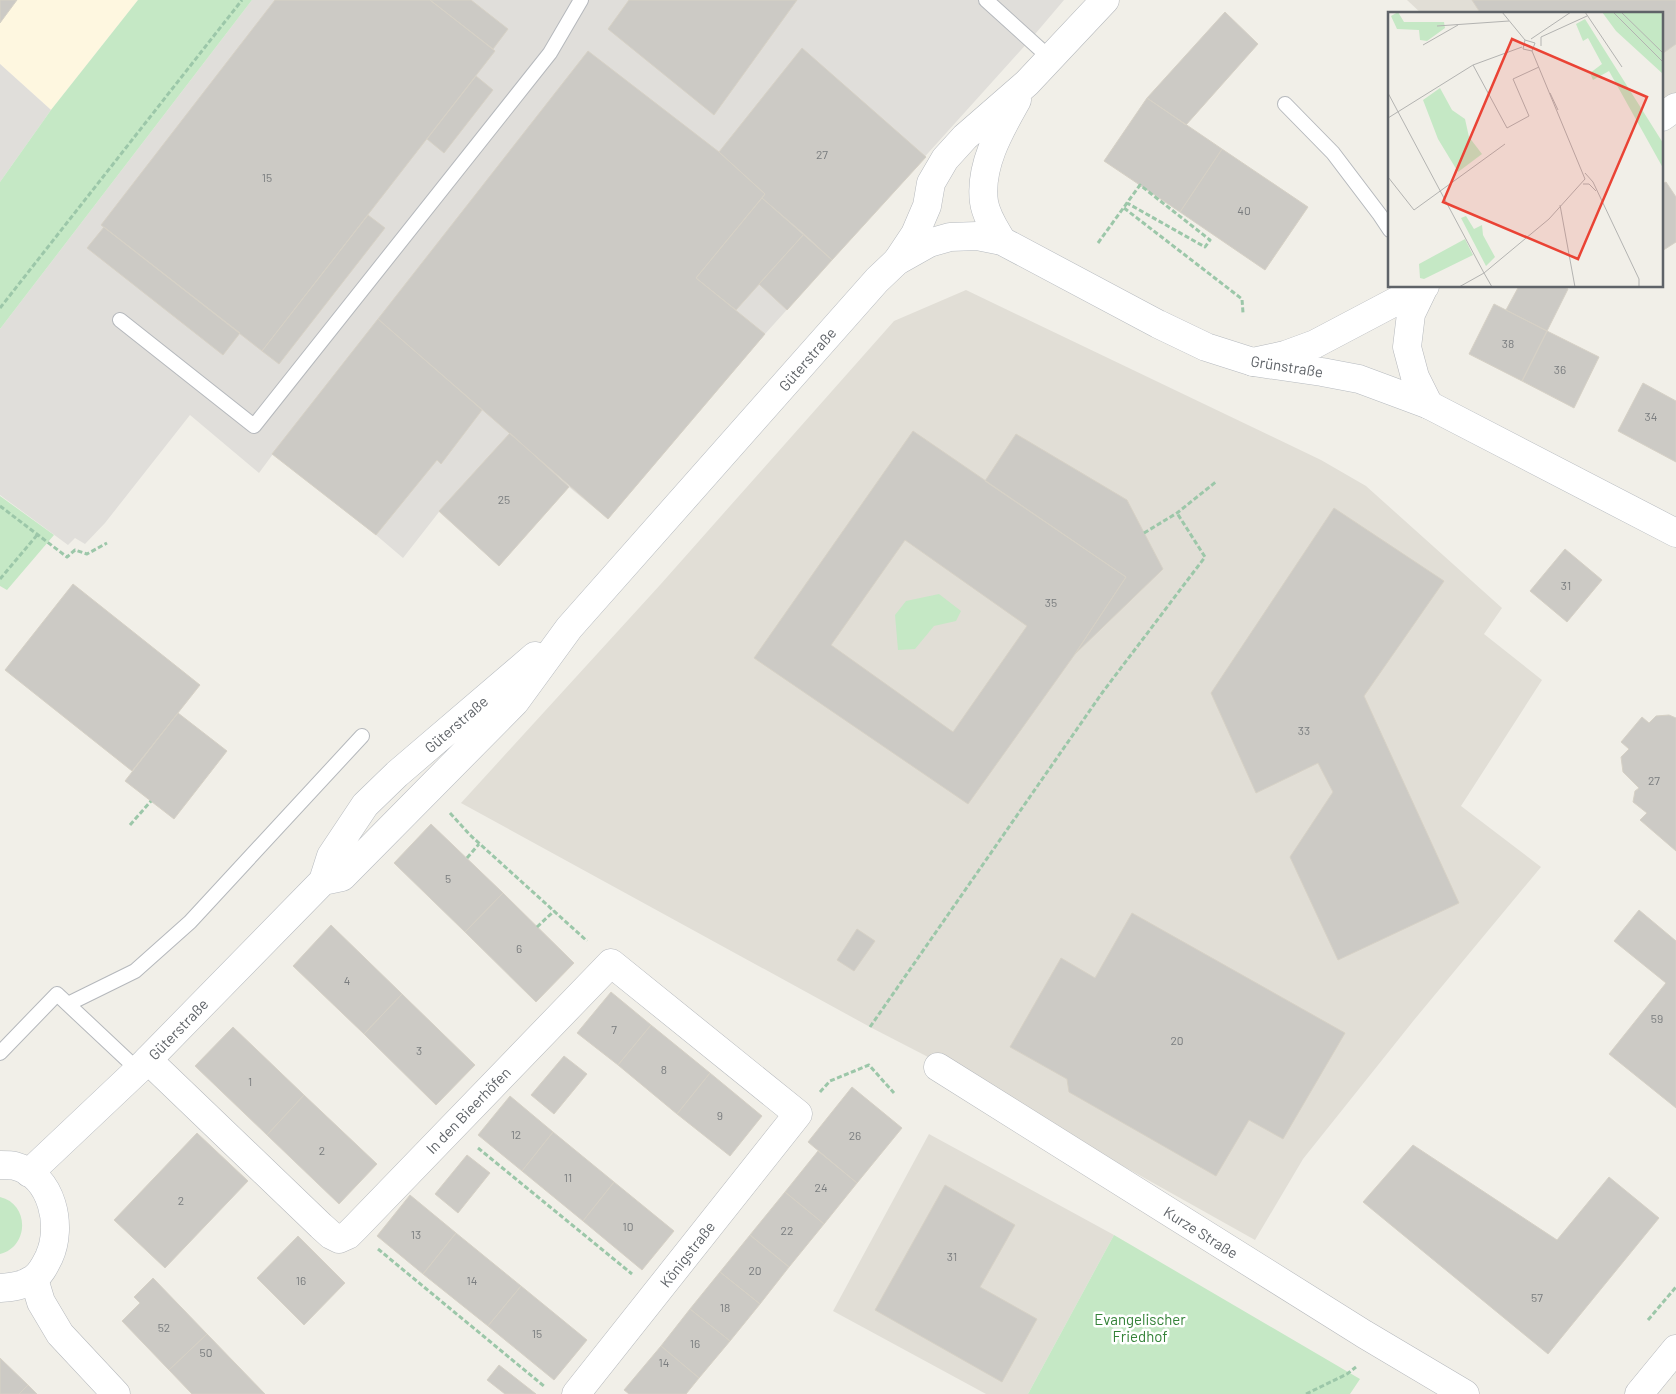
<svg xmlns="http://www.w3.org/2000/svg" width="1676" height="1394" viewBox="0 0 1676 1394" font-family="Barlow,sans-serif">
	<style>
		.commercial { fill: #fef7e0 }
		.industrial { fill: #e0deda }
		.education { fill: #e1ded6 }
		.green { fill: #c5e8c5 }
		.building { fill: #cccac5; stroke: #d6d1c6; fill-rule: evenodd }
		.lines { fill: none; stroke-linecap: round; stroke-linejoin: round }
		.service-casing { stroke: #b5b8bc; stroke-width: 16 }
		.minor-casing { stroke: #b5b8bc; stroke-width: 29 }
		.tertiary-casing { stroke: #b5b8bc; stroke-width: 29 }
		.secondary-casing { stroke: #b6babf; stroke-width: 29 }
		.path { stroke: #9cc7a9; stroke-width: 3; stroke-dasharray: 5 2.5; stroke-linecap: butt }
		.service { stroke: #fff; stroke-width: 14 }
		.minor { stroke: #fff; stroke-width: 28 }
		.tertiary { stroke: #fff; stroke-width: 28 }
		.secondary { stroke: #fff; stroke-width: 28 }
		.labels { text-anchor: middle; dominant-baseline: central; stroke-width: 5; stroke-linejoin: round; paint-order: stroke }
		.number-label { font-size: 12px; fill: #7a7d7f }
		.street-label { font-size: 15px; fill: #5f6368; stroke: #fff }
		.park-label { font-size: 15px; fill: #348238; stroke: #fff }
		.inset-road { fill: none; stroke: #b3b3b1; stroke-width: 1 }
		.view { fill: #ea4335; fill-opacity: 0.15; stroke: #ea4335; stroke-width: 2.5 }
		.inset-edge { fill: none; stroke: #5f6368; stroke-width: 2.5 }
	</style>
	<rect width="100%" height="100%" fill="#f1efe8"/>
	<path class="commercial" d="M0 0H138L51 110 0 64Z"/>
	<path class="industrial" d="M252 0H1064L1030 40 765 334 608 519 569 487 499 566 439 512 403 558 376 535 273 454 259 473 190 415 105 523 85 544 75 538 68 545 0 495V329Z
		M0 64 51 110 0 182Z"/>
	<path class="education" d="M1407 0H1676V93L1662 102V14H1422Z
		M966 290 1321 460 1366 486 1502 608 1484 634 1542 680 1461 806 1541 867 1414 1020 1303 1159 1255 1240 932 1059 870 1027 461 803 660 585 894 321Z
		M929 1134 1114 1235 1028 1394H986L833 1311Z"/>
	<path class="green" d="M138 0H252L0 329V182L51 110Z
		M0 496 54 535 7 590 0 586Z
		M939 594 961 611 956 621 934 626 915 649 898 650 895 615 906 601Z
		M0 1197C30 1204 29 1247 0 1254Z
		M1114 1235 1360 1379 1350 1394H1028Z"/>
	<path class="building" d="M0 0H17L0 23Z
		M275 0H430L495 51 262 351 101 225Z
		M430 0H471L508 29 493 49Z
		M629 0H797L714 115 608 29Z
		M1472 0H1676V44L1662 54V14H1481Z
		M1225 12 1258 44 1186 125 1147 98Z
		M802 48 926 157 832 260 762 198 765 194 719 152Z
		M588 51 719 152 765 194 696 278 765 334 608 519 378 319Z
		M476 76 493 90 444 153 427 139Z
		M1147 98 1222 149 1180 212 1104 161Z
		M1222 149 1308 207 1265 270 1180 212Z
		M1666 182 1676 197V242L1662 251V184Z
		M762 198 804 234 736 310 696 278Z
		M368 215 385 228 279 364 262 351Z
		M104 227 240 333 223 355 87 248Z
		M804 234 832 260 787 310 759 284Z
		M1519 286H1562L1568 289 1547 331 1506 310Z
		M1494 304 1547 331 1522 381 1469 354Z
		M378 319 482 410 441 464 437 460 376 535 272 454Z
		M1547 331 1599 357 1574 408 1522 381Z
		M1643 383 1676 401V462L1618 431Z
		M913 431 1126 577 1075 654 968 804 754 658ZM905 540 1027 626 953 732 831 645Z
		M510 433 569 487 499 566 439 511Z
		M1016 434 1127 500 1163 569 1075 654 1126 577 985 481Z
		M1334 508 1444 581 1364 696 1459 903 1338 960 1290 857 1333 792 1318 763 1256 793 1211 693Z
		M1565 549 1602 580 1567 622 1530 591Z
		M73 584 200 685 132 771 5 670Z
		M178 713 227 751 174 819 125 781Z
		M1669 715 1676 718V851L1640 820 1647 813 1633 802 1635 791 1639 788 1623 772 1621 757 1629 749 1621 742 1642 717 1649 723 1656 716Z
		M431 824 503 893 465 932 394 863Z
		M503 893 574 963 536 1002 465 932Z
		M1639 910 1676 941V1108L1609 1054 1666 983 1614 941Z
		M1132 913 1345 1033 1283 1139 1249 1120 1216 1176 1069 1092 1067 1079 1010 1047 1061 958 1095 978Z
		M331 925 402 994 364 1034 293 966Z
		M857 929 875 941 854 971 837 960Z
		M611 992 651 1025 618 1065 577 1033Z
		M402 994 475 1065 436 1105 364 1034Z
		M651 1025 710 1073 677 1114 618 1065Z
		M233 1027 304 1095 267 1135 195 1066Z
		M564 1056 587 1074 554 1114 531 1095Z
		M710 1073 762 1116 730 1156 677 1114Z
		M852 1087 902 1128 857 1183 808 1142Z
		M304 1095 377 1164 339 1204 267 1135Z
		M510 1096 553 1132 522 1171 478 1135Z
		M553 1132 614 1182 583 1221 522 1171Z
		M197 1133 248 1181 165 1268 114 1220Z
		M1413 1145 1557 1240 1609 1177 1659 1218 1548 1354 1363 1202Z
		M818 1151 857 1183 824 1224 785 1192Z
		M467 1155 490 1173 458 1213 435 1194Z
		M614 1182 674 1231 642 1270 583 1221Z
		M945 1185 1015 1225 980 1287 1037 1319 1002 1382 875 1310Z
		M785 1192 824 1224 789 1267 750 1235Z
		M410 1195 456 1233 423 1274 377 1236Z
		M456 1233 521 1286 488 1326 423 1274Z
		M750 1235 789 1267 760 1304 720 1272Z
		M298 1236 345 1283 304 1325 257 1278Z
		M720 1272 760 1304 730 1341 690 1309Z
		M153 1278 207 1334 169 1370 122 1321 140 1303 134 1297Z
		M521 1286 587 1340 554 1380 488 1326Z
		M690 1309 730 1341 699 1378 661 1346Z
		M207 1334 265 1394H192L169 1370Z
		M661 1346 699 1378 686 1394H629L624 1390Z
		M0 1358 28 1385 19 1394H0Z
		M499 1365 536 1394H505L487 1380Z
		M28 1385 37 1394H19Z"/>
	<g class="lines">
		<g class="service-casing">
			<path id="service" d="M986 0 1051 59
				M1285 104 1333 153 1380 215 1390 230
				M120 320 254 426 550 53 581 0
				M68 1004 135 971 190 922 362 736
				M0 1053 57 994 138 1070"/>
		</g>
		<g class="minor-casing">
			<path id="minor" d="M1662 117 1676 107
				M1002 241C995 229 986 216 984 202 979 166 1000 130 1017 100
				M897 261 915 234 927 206 931 183 945 159 965 137 1027 83 1105 0
				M1424 287 1411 314 1407 347 1415 377 1429 405
				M1253 362 1285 355 1315 344 1425 286
				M148 1060 321 1226 331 1235 339 1239 348 1235 356 1227 611 963 798 1114 576 1394
				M938 1067 1364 1334 1465 1394
				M34 1279 41 1302 60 1334 116 1394"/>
		</g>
		<g class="tertiary-casing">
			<path id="tertiary" d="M1639 1394 1676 1349"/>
		</g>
		<g class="secondary-casing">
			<path id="secondary" d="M323 881 342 877 515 702 569 628 877 280 897 261 929 243 950 237 977 236 1002 241 1158 324 1206 347 1253 362 1322 372 1359 379 1429 405 1676 533
				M0 1165C5 1165 11 1165 15 1166 53 1176 63 1227 49 1257 45 1265 41 1274 33 1279 23 1286 12 1287 0 1288
				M29 1173 138 1070 323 881 331 856 365 805 397 774 535 656"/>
		</g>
		<path class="path" d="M1124 208 1242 299 1243 313
			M1098 243 1140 185 1210 240 1205 247 1127 203
			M0 308 242 0
			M0 506 67 557 75 550 87 554 107 543
			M1144 533 1177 513 1217 481
			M0 579 38 534
			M450 813 470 835 587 941
			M130 825 151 801
			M467 858 479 844
			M537 927 554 911
			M870 1027 1102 693 1205 557 1177 513
			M820 1092 830 1081 869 1065 894 1093
			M478 1148 632 1274
			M378 1249 545 1387
			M1648 1320 1676 1287
			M1306 1394 1347 1374 1356 1367"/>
		<use href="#service" class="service"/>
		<use href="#minor" class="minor"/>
		<use href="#tertiary" class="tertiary"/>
		<use href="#secondary" class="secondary"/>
	</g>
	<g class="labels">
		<g class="number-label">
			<text x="822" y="154">27</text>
			<text x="267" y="177">15</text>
			<text x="1244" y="210">40</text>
			<text x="1508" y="343">38</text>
			<text x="1560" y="369">36</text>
			<text x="1651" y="416">34</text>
			<text x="504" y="499">25</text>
			<text x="1566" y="585">31</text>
			<text x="1051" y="602">35</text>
			<text x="1304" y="730">33</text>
			<text x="1654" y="780">27</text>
			<text x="448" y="878">5</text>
			<text x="519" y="948">6</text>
			<text x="347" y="980">4</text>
			<text x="1657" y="1018">59</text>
			<text x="614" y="1029">7</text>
			<text x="1177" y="1040">20</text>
			<text x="419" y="1050">3</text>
			<text x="664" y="1069">8</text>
			<text x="250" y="1081">1</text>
			<text x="720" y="1115">9</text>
			<text x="516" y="1134">12</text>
			<text x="855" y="1135">26</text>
			<text x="322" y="1150">2</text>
			<text x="568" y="1177">11</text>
			<text x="821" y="1187">24</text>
			<text x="181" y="1200">2</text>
			<text x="628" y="1226">10</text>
			<text x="787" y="1230">22</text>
			<text x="416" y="1234">13</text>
			<text x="952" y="1256">31</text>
			<text x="755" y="1270">20</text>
			<text x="301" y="1280">16</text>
			<text x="472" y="1280">14</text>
			<text x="1537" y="1297">57</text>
			<text x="725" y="1307">18</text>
			<text x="164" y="1327">52</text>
			<text x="537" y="1333">15</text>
			<text x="695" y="1343">16</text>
			<text x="206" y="1352">50</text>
			<text x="664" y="1362">14</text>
		</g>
		<g class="street-label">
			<text transform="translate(807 359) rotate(-49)">Güterstraße</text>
			<text transform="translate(1287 366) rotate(9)">Grünstraße</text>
			<text transform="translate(456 724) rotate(-41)">Güterstraße</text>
			<text transform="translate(178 1029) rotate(-46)">Güterstraße</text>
			<text transform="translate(468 1110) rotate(-46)">In den Bieerhöfen</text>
			<text transform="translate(1201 1232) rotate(32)">Kurze Straße</text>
			<text transform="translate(687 1254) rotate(-52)">Königstraße</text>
		</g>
		<g class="park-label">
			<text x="1140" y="1319">Evangelischer<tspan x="1140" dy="17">Friedhof</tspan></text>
		</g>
	</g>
	<g transform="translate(1388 12)">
		<rect width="275" height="275" fill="#f1efe8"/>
		<path d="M10 0 16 10H56L57 16 39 29 32 28 31 18 9 17 3 4ZM214 0H275V62L228 19ZM197 7 275 131V156L221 59 205 68 202 61 214 52 200 26 195 29 188 12ZM52 76 64 98 77 107 81 125 94 142 70 160 50 127 35 88ZM78 204 86 217 94 213 95 223 107 245 98 254 73 206ZM77 227 85 243 36 267 32 266 31 252Z" fill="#c5e8c5"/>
		<path class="inset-road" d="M114 0 137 28M197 0 234 55M225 0 275 50M233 0 275 41M49 14 121 9M143 27 183 0M137 28 135 37 144 39M137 28 147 31 144 39M35 33 70 13M153 34V25L199 4M85 53 119 116 141 104 125 67 151 55M0 81 96 261 71 275M162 81 170 98M0 106 85 53 134 35M197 161 205 170 251 267V275M0 165 26 198 117 132M195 172H201L208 179M172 193 187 275M104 275 96 261 161 207 197 167 144 39"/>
		<path class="view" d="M124 27 259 85 190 247 55 190Z"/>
		<rect width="275" height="275" class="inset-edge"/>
	</g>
</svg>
